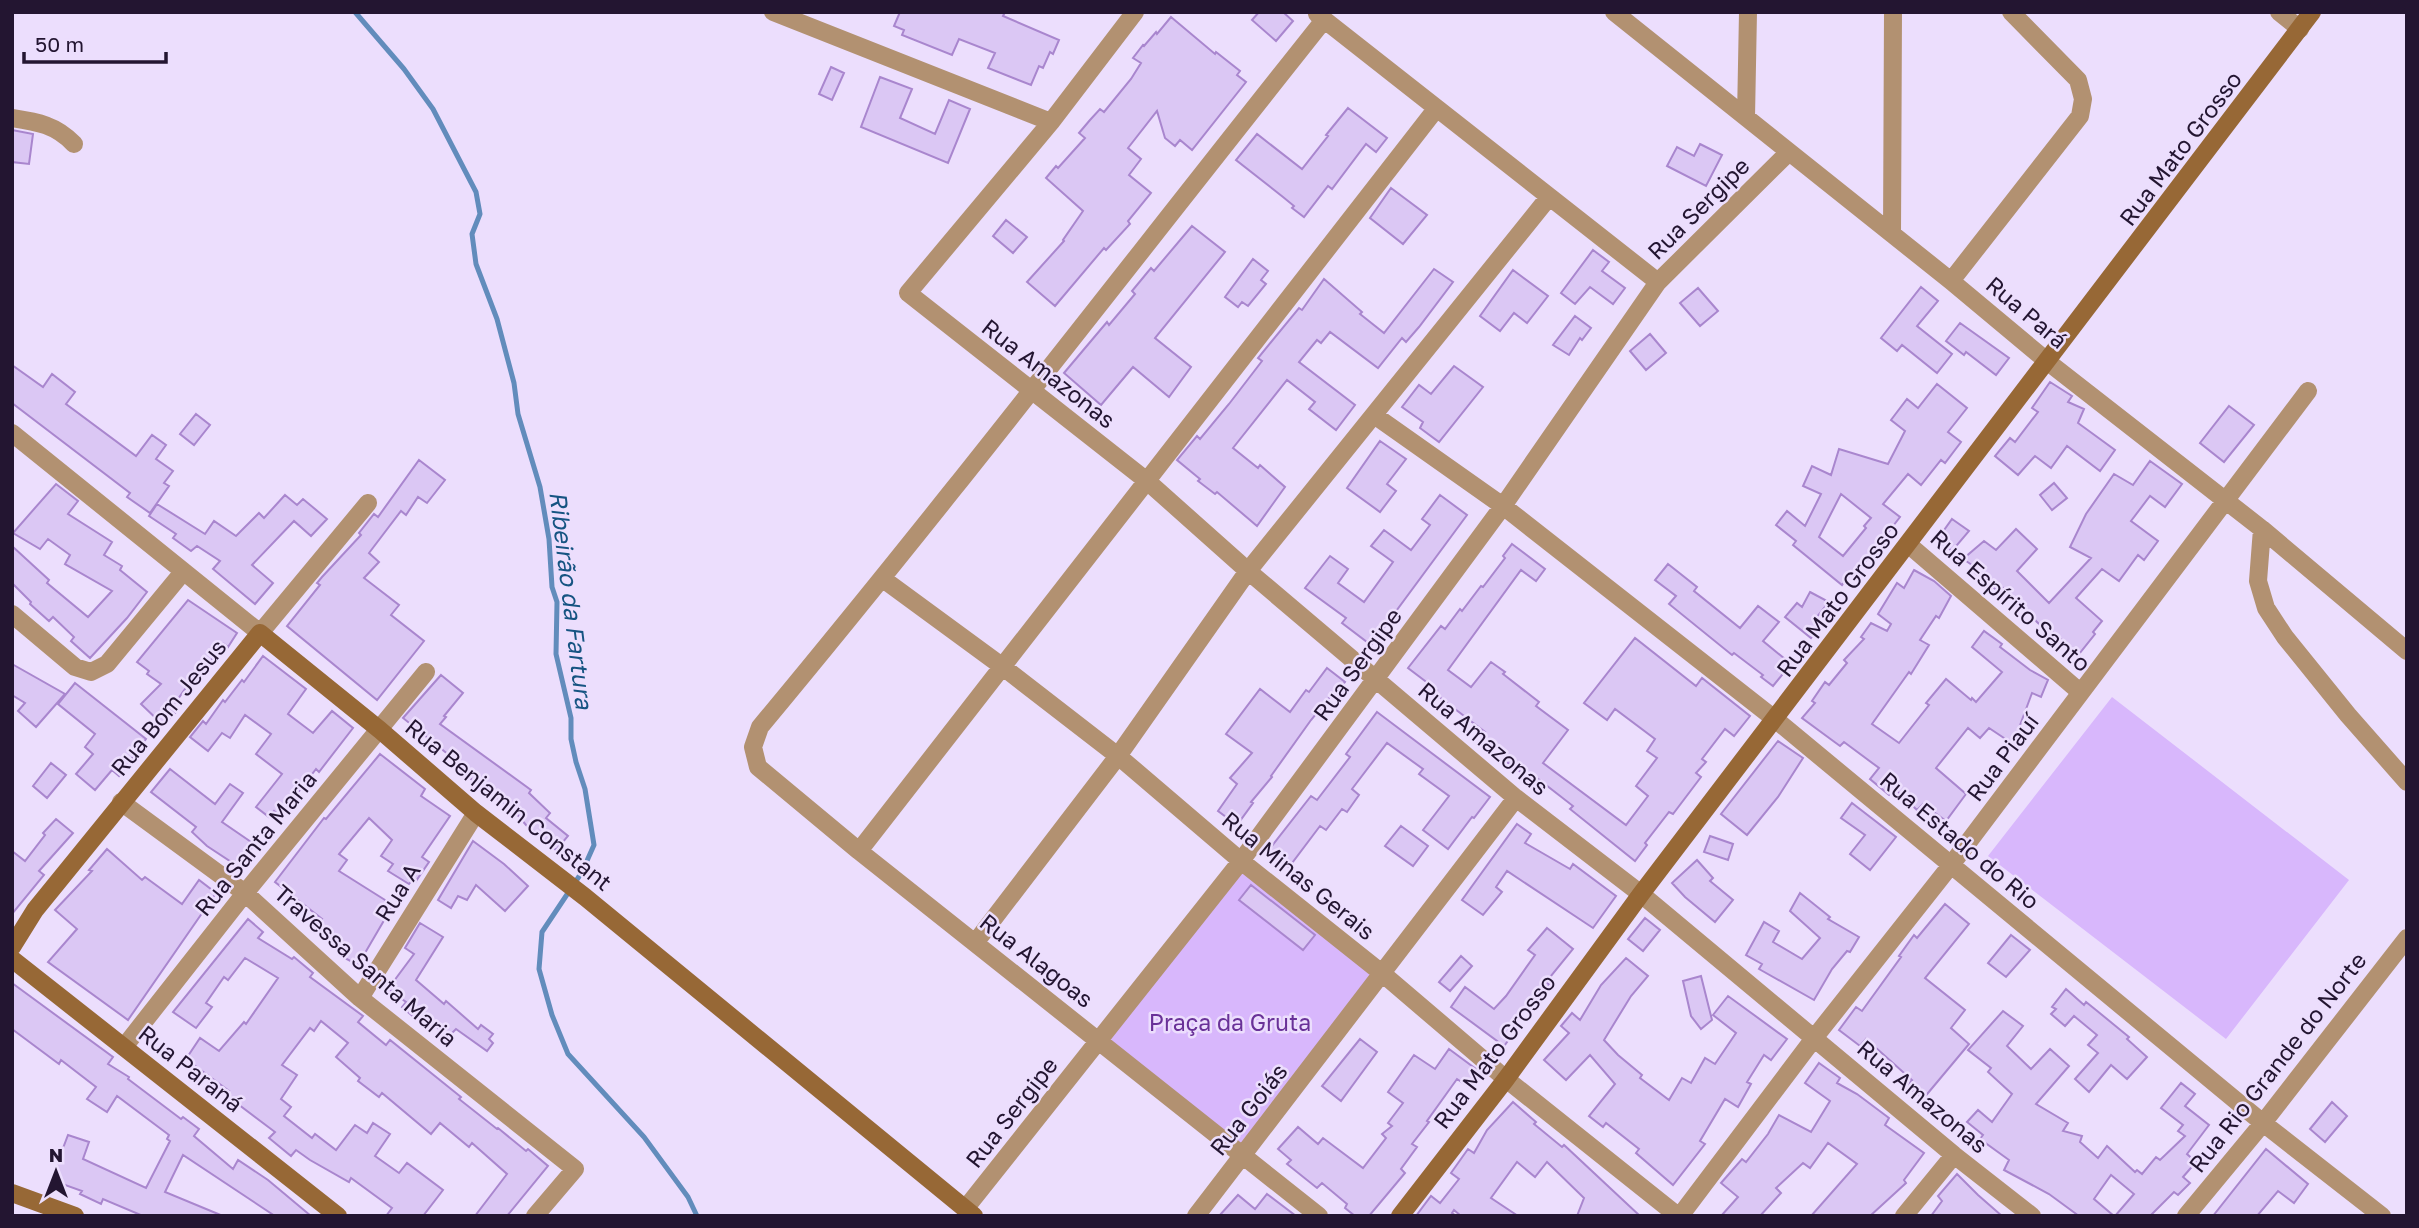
<svg xmlns="http://www.w3.org/2000/svg" width="2419" height="1228" viewBox="0 0 2419 1228" font-family="'Golos Text',sans-serif">
	<style>
		.green { fill: #d8b7fc }
		.lines { fill: none; stroke-linecap: round; stroke-linejoin: round }
		.stream { stroke: #628cbc; stroke-width: 5 }
		.building { fill: #dbc7f4; stroke: #a986ce; stroke-width: 2; fill-rule: evenodd }
		.street { stroke: #b29171; stroke-width: 18 }
		.secondary { stroke: #976836; stroke-width: 18 }
		.labels { text-anchor: middle; dominant-baseline: central; stroke-width: 5; stroke-linejoin: round; paint-order: stroke }
		.street-label { font-size: 23px; fill: #231531; stroke: #ecdefd }
		.park-label { font-size: 23px; fill: #693198; stroke: #ecdefd }
		.water-label { font-size: 24px; font-style: italic; fill: #165482; stroke: #ecdefd }
	</style>
	<rect width="100%" height="100%" fill="#ecdefd"/>
	<path class="green" d="M2112 697 2349 880 2226 1039 1988 856Z
		M1243 870 1373 973 1244 1146 1106 1040Z"/>
	<g class="lines">
		<path class="stream" d="M355 12 404 69 433 109 476 192 480 214 472 234 476 264 497 319 514 383 518 414 540 487 549 539 552 587 557 602 556 654 571 718V739L576 762 585 789 594 845 582 872 542 932 539 969 552 1015 568 1054 644 1137 688 1197 697 1216"/>
	</g>
	<path class="building" d="M900 12H1005L1003 16 1059 40 1053 54 1050 52 1043 68 1039 66 1031 85 988 68 995 53 959 39 952 55 902 35 904 30 894 26Z
		M1259 12H1283L1293 21 1276 41 1252 20Z
		M1171 17 1215 54 1216 52 1240 71 1237 75 1246 82 1192 150 1180 140 1175 146 1165 138 1157 111 1128 148 1141 159 1129 175 1151 193 1128 221 1130 224 1106 250 1104 248 1055 306 1027 282 1064 241 1063 240 1083 211 1046 178 1056 166 1058 168 1085 138 1079 133 1090 120 1100 109 1104 112 1131 79 1141 63 1133 58 1143 45 1144 46 1156 32 1157 34Z
		M831 67 844 73 832 100 819 94Z
		M880 77 912 89 900 118 935 134 949 100 970 109 948 163 861 127Z
		M1348 108 1387 138 1376 152 1366 144 1332 189 1328 186 1304 217 1292 208 1294 206 1283 197 1236 160 1257 134 1302 169 1328 136 1326 135Z
		M12 130 33 134 29 164 12 162Z
		M1700 144 1722 155 1706 186 1667 166 1677 147 1694 156Z
		M1391 188 1427 215 1403 244 1370 218Z
		M1006 220 1027 237 1013 253 993 236Z
		M1192 226 1225 252 1155 338 1191 367 1169 397 1133 367 1101 405 1064 373 1107 322 1109 325 1135 294 1132 291 1151 268 1154 271Z
		M1593 250 1609 262 1602 271 1625 288 1613 304 1590 287 1575 304 1561 293Z
		M1253 259 1268 271 1261 280 1266 284 1248 306 1242 302 1238 307 1225 297Z
		M1434 269 1453 282 1419 327 1406 342 1402 338 1378 368 1330 332 1321 343 1317 340 1299 362 1355 405 1336 430 1309 409 1315 402 1287 380 1233 448 1258 468 1260 465 1285 487 1257 526 1217 492 1215 494 1198 481 1200 479 1177 460 1197 436 1200 439 1229 404 1262 361 1258 358 1299 308 1302 310 1324 279 1362 312 1360 314 1384 333Z
		M1513 270 1548 296 1527 323 1514 313 1500 331 1480 316Z
		M1921 287 1938 301 1917 326 1952 354 1937 373 1902 345 1897 351 1881 338Z
		M1698 288 1718 311 1700 326 1680 303Z
		M1575 316 1591 328 1582 340 1580 338 1569 355 1553 345Z
		M1960 323 2009 358 1996 375 1966 352 1964 355 1946 341Z
		M1650 334 1666 353 1646 370 1630 351Z
		M12 365 43 387 52 374 75 392 66 404 136 456 152 435 166 445 156 459 173 471 164 483 169 486 150 513 127 497 130 493 12 403Z
		M1454 366 1483 387 1439 442 1420 428 1423 422 1402 407 1419 385 1431 394Z
		M2050 382 2072 396 2068 402 2084 409 2078 423 2115 450 2100 471 2067 446 2051 468 2035 456 2018 475 1995 456 2010 438 2015 442 2038 412 2032 408Z
		M1937 384 1967 408 1948 432 1961 442 1945 463 1941 460 1921 485 1908 474 1883 504 1900 517 1865 562 1863 560 1842 585 1793 545 1796 541 1776 525 1787 511 1805 526 1821 494 1803 486 1812 466 1831 475 1839 449 1888 464 1905 431 1891 420 1907 399 1918 408ZM1841 494 1871 518 1864 526 1866 528 1843 556 1819 537Z
		M2229 406 2254 425 2224 462 2200 443Z
		M196 414 210 425 194 445 180 434Z
		M1380 441 1406 459 1387 484 1396 491 1380 512 1347 488Z
		M419 460 445 480 427 503 418 497 406 515 401 511 369 553 379 562 364 578 399 605 391 615 424 641 377 700 287 626 320 585 317 583 322 577 361 535 359 533 374 514 378 517Z
		M2150 461 2182 484 2165 507 2150 496 2131 521 2158 541 2144 560 2138 555 2119 581 2102 569 2076 598 2102 621 2093 632 2095 634 2079 654 2049 629 2047 630 2040 625 2003 588 1999 592 1975 573 1978 569 1963 559 1984 541 1996 550 2016 529 2037 549 2017 571 2049 603 2091 558 2070 547 2086 514 2114 474 2133 485Z
		M2054 483 2067 498 2052 510 2040 495Z
		M56 484 78 501 68 514 112 542 104 555 122 566 120 570 147 592 127 618 90 658 71 641 74 637 53 617 49 621 30 604 31 602 12 583V546L49 580 47 583 88 617 112 591 65 564 70 555 48 539 40 549 13 533Z
		M285 495 297 505 303 499 327 519 311 536 294 521 252 565 273 583 255 604 213 569 220 561 197 546 191 551 173 538 176 534 149 516 157 504 205 534 214 521 236 536 259 513 264 518Z
		M1440 495 1467 515 1371 645 1342 623 1346 618 1305 588 1330 556 1348 569 1338 583 1364 602 1393 562 1371 546 1384 530 1411 550 1430 525 1422 519Z
		M1952 519 1969 531 1952 551 1937 540Z
		M1512 544 1545 569 1536 581 1521 570 1448 670 1471 687 1491 662 1505 672 1503 674 1539 702 1536 706 1568 730 1543 763 1626 825 1648 796 1636 786 1657 758 1647 751 1655 739 1615 709 1607 720 1584 703 1635 638 1696 686 1702 678 1750 716 1734 736 1725 729 1702 759 1706 762 1696 773 1701 777 1673 814 1669 812 1645 843 1647 845 1635 861 1570 809 1573 806 1533 775 1530 779 1504 760 1508 755 1482 736 1485 732 1434 693 1437 690 1408 668 1441 626 1445 629 1460 609 1462 611 1481 586 1483 587 1505 558 1503 556Z
		M1668 564 1697 587 1694 591 1740 628 1758 606 1779 622 1763 641 1791 664 1773 686 1761 677 1763 675 1734 653 1732 655 1669 604 1676 596 1655 580Z
		M1914 570 1934 581 1951 596 1939 618 1936 616 1920 640 1929 645 1911 674 1909 672 1872 724 1899 743 1929 705 1926 703 1946 679 1971 700 1972 698 1976 702 2002 672 1972 647 1984 631 2002 644 2000 647 2030 670 2048 680 2041 697 2032 693 2013 744 1989 728 1980 738 1968 728 1936 768 1966 794 1946 821 1923 804 1917 810 1895 789 1889 795 1870 779 1879 768 1844 742 1840 746 1802 718 1815 703 1812 701 1825 682 1829 685 1847 663 1844 660 1864 639 1861 637 1871 623 1887 631 1891 624 1878 614 1897 583 1904 588Z
		M1810 592 1829 602 1816 618 1823 623 1811 638 1785 617 1797 603 1802 607Z
		M188 600 237 633 228 647 224 644 200 674 197 672 171 709 175 713 163 725 141 704 161 684 147 674 149 671 137 662Z
		M263 656 306 689 288 714 313 733 332 711 353 728 319 772 316 769 280 816 274 811 269 817 256 807 282 774 256 754 271 734 245 715 230 738 222 733 208 751 190 737 203 721 206 724 223 700 225 702 242 680 244 682Z
		M12 664 65 694 36 727 18 711 25 703 12 695Z
		M1327 668 1345 682 1335 695 1333 693 1311 720 1271 776 1272 777 1251 802 1253 803 1237 825 1218 811 1237 784 1230 778 1252 753 1226 734 1260 689 1290 712 1306 690 1309 692Z
		M441 675 463 693 444 716 446 717 440 724 531 790 529 793 550 813 546 818 568 836 556 850 526 825 516 813 467 776 470 772 403 718Z
		M75 683 146 739 119 776 112 770 95 790 76 774 93 754 85 747 95 734 58 704Z
		M1377 712 1490 797 1474 818 1472 817 1448 849 1423 830 1449 796 1419 774 1423 769 1387 743 1352 789 1359 795 1347 812 1342 809 1326 830 1320 826 1289 867 1268 851 1311 796 1317 800 1350 757 1346 754Z
		M1778 741 1803 758 1778 797 1747 835 1721 814Z
		M380 754 425 789 421 796 450 816 422 857 429 862 416 881 413 879 409 884 388 871 393 864 381 856 392 840 369 818 339 854 347 860 339 871 393 905 358 965 339 955 341 951 314 929 322 919 275 882 324 818 326 819Z
		M51 763 66 775 47 798 33 786Z
		M170 769 215 804 230 784 243 793 222 822 254 844 239 867 207 846 192 832 196 827 151 792Z
		M1852 803 1896 837 1870 870 1850 854 1865 835 1841 818Z
		M56 819 73 833 39 871 44 875 12 914V851L25 861 45 835 43 833Z
		M1517 824 1531 834 1525 843 1570 869 1573 864 1616 896 1593 928 1507 871 1496 887 1502 892 1483 915 1462 900Z
		M1401 826 1428 846 1413 866 1385 846Z
		M1710 836 1733 844 1728 860 1704 852Z
		M473 841 504 864 528 886 505 911 476 885 467 900 458 896 451 908 438 900Z
		M107 849 142 880 145 877 182 904 199 880 216 893 128 1020 48 962 77 929 55 910 92 871 89 870Z
		M1697 860 1713 878 1710 881 1733 900 1715 922 1685 897 1672 883Z
		M1251 885 1315 935 1303 950 1239 900Z
		M1800 893 1830 917 1828 919 1859 937 1850 952 1847 951 1832 969 1814 1000 1759 969 1762 964 1746 955 1764 922 1779 931 1773 942 1802 959 1820 938 1790 911Z
		M1945 904 1969 924 1925 978 1965 1010 1951 1028 1969 1044 1923 1099 1907 1086 1912 1080 1866 1039 1860 1046 1839 1030 1856 1007 1862 1011 1901 957 1899 956 1914 935 1917 938Z
		M1645 918 1660 930 1643 951 1628 939Z
		M248 919 263 932 258 938 292 959 294 957 313 973 310 977 363 1016 358 1022 386 1045 390 1040 461 1097 459 1099 497 1129 498 1128 526 1151 528 1149 548 1166 507 1216H475L507 1174 472 1143 469 1147 440 1123 431 1134 382 1093 379 1097 358 1081 360 1078 336 1057 348 1043 321 1021 314 1031 310 1028 282 1065 297 1075 281 1099 291 1107 284 1116 312 1138 315 1134 336 1150 355 1125 367 1133 373 1123 390 1134 375 1156 399 1173 407 1163 443 1190 423 1216H386L392 1208 351 1178 349 1182 310 1160 296 1150 291 1156 269 1138 275 1132 226 1095 229 1091 186 1059 200 1038 219 1051 244 1022 246 1024 278 978 245 958 228 980 224 977 206 1003 212 1007 196 1028 173 1012Z
		M420 923 443 937 416 980 444 1004 446 1001 478 1029 481 1025 493 1034 489 1039 493 1043 487 1051 456 1029 448 1037 427 1018 422 1024 402 1007 406 1002 388 989 414 954 405 948Z
		M1547 928 1573 949 1546 982 1549 984 1536 1002 1534 1001 1513 1022 1519 1026 1504 1046 1451 1007 1465 987 1494 1009 1506 996 1535 955 1528 950Z
		M2011 935 2030 950 2006 977 1988 963Z
		M1461 956 1472 966 1450 991 1439 982Z
		M1626 958 1648 976 1631 996 1604 1040 1618 1055 1642 1075 1640 1078 1669 1100 1682 1078 1691 1083 1705 1058 1715 1064 1736 1033 1713 1015 1728 996 1787 1039 1771 1060 1764 1055 1747 1082 1751 1084 1738 1107 1725 1099 1700 1141 1705 1144 1673 1185 1636 1153 1639 1149 1606 1123 1603 1127 1589 1116 1615 1084 1590 1055 1566 1080 1544 1060 1569 1033 1561 1026 1572 1013 1580 1020 1601 985Z
		M1701 976 1712 1020 1701 1029 1691 1016 1683 981Z
		M12 983 113 1057 108 1064 129 1077 128 1079 181 1119 183 1117 199 1129 194 1136 233 1169 238 1160 268 1180 311 1216H275L183 1155 165 1192 223 1216H143L103 1199 101 1204 80 1194 82 1191 51 1180 68 1135 89 1142 83 1159 146 1188 170 1141 167 1139 169 1135 117 1096 107 1112 87 1099 96 1087 61 1060 59 1064 12 1029Z
		M2066 989 2084 1005 2086 1002 2096 1010 2129 1037 2127 1039 2147 1057 2127 1079 2111 1065 2089 1092 2075 1079 2098 1053 2088 1045 2097 1035 2074 1016 2065 1026 2051 1014 2056 1009 2052 1007Z
		M2003 1011 2023 1026 2007 1046 2031 1069 2050 1049 2069 1066 2036 1104 2068 1123 2063 1131 2082 1136 2080 1142 2098 1158 2107 1146 2135 1172 2137 1170 2142 1174 2156 1157 2160 1160 2185 1136 2178 1131 2183 1125 2161 1108 2181 1083 2195 1094 2185 1106 2209 1125 2187 1154 2196 1162 2183 1177 2190 1183 2178 1195 2174 1192 2150 1216H2115L2134 1194 2111 1175 2094 1199 2114 1216H2079L2049 1194 2004 1170 2009 1160 1980 1139 1983 1135 1967 1122 1978 1110 1992 1122 2012 1094 1988 1072 1991 1068 1968 1050Z
		M1360 1039 1377 1052 1341 1101 1322 1086Z
		M1449 1049 1480 1072 1469 1087 1457 1079 1427 1121 1429 1122 1412 1144 1417 1147 1401 1169 1405 1173 1369 1216H1355L1345 1208 1347 1204 1322 1183 1317 1188 1287 1164 1291 1160 1278 1149 1298 1127 1318 1144 1323 1138 1363 1168 1386 1138 1382 1134 1392 1126 1388 1123 1403 1103 1388 1092 1414 1055 1435 1069Z
		M1819 1063 1840 1078 1837 1083 1857 1094 1889 1118 1885 1125 1924 1153 1904 1180 1906 1183 1870 1216H1811L1857 1164 1828 1143 1810 1168 1803 1163 1776 1188 1781 1193 1760 1216H1721L1738 1197 1721 1183 1742 1159 1746 1162 1768 1134 1779 1115 1811 1132 1830 1101 1805 1083Z
		M1513 1102 1536 1122 1534 1124 1562 1147 1564 1145 1640 1216H1577L1584 1198 1547 1162 1535 1177 1517 1162 1491 1198 1518 1216H1461L1454 1210 1452 1213 1456 1216H1416L1431 1196 1440 1203 1459 1179 1451 1173 1468 1149 1474 1153 1487 1130Z
		M2332 1102 2347 1116 2325 1142 2310 1129Z
		M2266 1149 2308 1184 2294 1203 2278 1191 2257 1216H2213Z
		M1957 1174 1978 1195 2002 1216H1931L1942 1201 1938 1196Z
		M1267 1194 1296 1216H1219L1238 1195 1255 1209Z"/>
	<g class="lines">
		<path class="street" d="M773 12 1051 122
			M1135 12 1051 122 908 293 1147 481 1248 571 1516 798 1641 894 1954 1155 2032 1216
			M1614 12 1951 281 2048 362 2262 529 2407 651
			M2279 12 2300 29
			M1317 14 1658 282
			M1746 117 1748 12
			M12 118C38 122 56 125 74 144
			M1892 234 1893 12
			M1951 281 2080 116 2083 99 2078 80 2011 12
			M1374 415 1503 506 1776 720 2263 1123 2382 1216
			M12 433 260 633 368 503
			M2262 529 2258 581 2266 608 2285 637 2348 715 2407 782
			M1909 545 2080 692
			M883 579 1003 667 1118 756 1241 861 1383 974 1506 1079 1678 1216
			M12 614 75 667 91 672 107 664 183 572
			M121 802 245 893 360 998 575 1169 535 1216
			M859 851 1436 109
			M975 943 1118 756 1248 571 1549 197
			M360 998 476 813
			M124 1047 245 893 426 672
			M965 1209 1241 861 1503 506 1658 282 1789 152
			M1196 1216 1516 798
			M1319 1216 859 851 758 767 753 747 760 727C953 495 1136 256 1324 20
			M1680 1216 1815 1037 1951 865 2308 391
			M1904 1216 1954 1155
			M2186 1216 2263 1123 2407 938"/>
		<path class="secondary" d="M12 947 35 910 260 633 380 730 476 813 585 897 974 1216
			M12 959 338 1216
			M12 1193 75 1216
			M1400 1216 1506 1079 1641 894 2312 12"/>
	</g>
	<g class="labels">
		<g class="street-label">
			<text transform="translate(2180 148) rotate(-53)">Rua Mato Grosso</text>
			<text transform="translate(1698 208) rotate(-45)">Rua Sergipe</text>
			<text transform="translate(2027 312) rotate(40)">Rua Pará</text>
			<text transform="translate(1049 373) rotate(38)">Rua Amazonas</text>
			<text transform="translate(1837 599) rotate(-53)">Rua Mato Grosso</text>
			<text transform="translate(2011 600) rotate(41)">Rua Espírito Santo</text>
			<text transform="translate(1357 664) rotate(-54)">Rua Sergipe</text>
			<text transform="translate(168 707) rotate(-51)">Rua Bom Jesus</text>
			<text transform="translate(1484 738) rotate(40)">Rua Amazonas</text>
			<text transform="translate(2002 757) rotate(-53)">Rua Piauí</text>
			<text transform="translate(509 804) rotate(39)">Rua Benjamin Constant</text>
			<text transform="translate(1960 840) rotate(40)">Rua Estado do Rio</text>
			<text transform="translate(255 843) rotate(-51)">Rua Santa Maria</text>
			<text transform="translate(1299 875) rotate(39)">Rua Minas Gerais</text>
			<text transform="translate(397 892) rotate(-58)">Rua A</text>
			<text transform="translate(1037 960) rotate(38)">Rua Alagoas</text>
			<text transform="translate(366 965) rotate(41)">Travessa Santa Maria</text>
			<text transform="translate(1494 1051) rotate(-53)">Rua Mato Grosso</text>
			<text transform="translate(2277 1062) rotate(-52)">Rua Rio Grande do Norte</text>
			<text transform="translate(191 1068) rotate(38)">Rua Paraná</text>
			<text transform="translate(1923 1096) rotate(40)">Rua Amazonas</text>
			<text transform="translate(1248 1109) rotate(-52)">Rua Goiás</text>
			<text transform="translate(1011 1112) rotate(-52)">Rua Sergipe</text>
		</g>
		<g class="park-label">
			<text x="1230" y="1022">Praça da Gruta</text>
		</g>
		<g class="water-label">
			<text transform="translate(572 600) rotate(83)">Ribeirão da Fartura</text>
		</g>
	</g>
	<rect width="2419" height="1228" fill="none" stroke="#231531" stroke-width="28"/>
	<g transform="translate(56 1172)" stroke="#ecdefd" stroke-width="5" paint-order="stroke">
	<path d="M0-5L12 26L0 18L-12 26Z" fill="#231531"/>
	<text y="-10" font-size="19" font-weight="bold" text-anchor="middle" fill="#231531">N</text>
	</g>
	<path d="M24 52v10h142v-10" fill="none" stroke="#231531" stroke-width="3.5"/>
	<text x="35" y="52" font-size="21" fill="#231531" stroke="#ecdefd" stroke-width="5" paint-order="stroke">50 m</text>
</svg>
